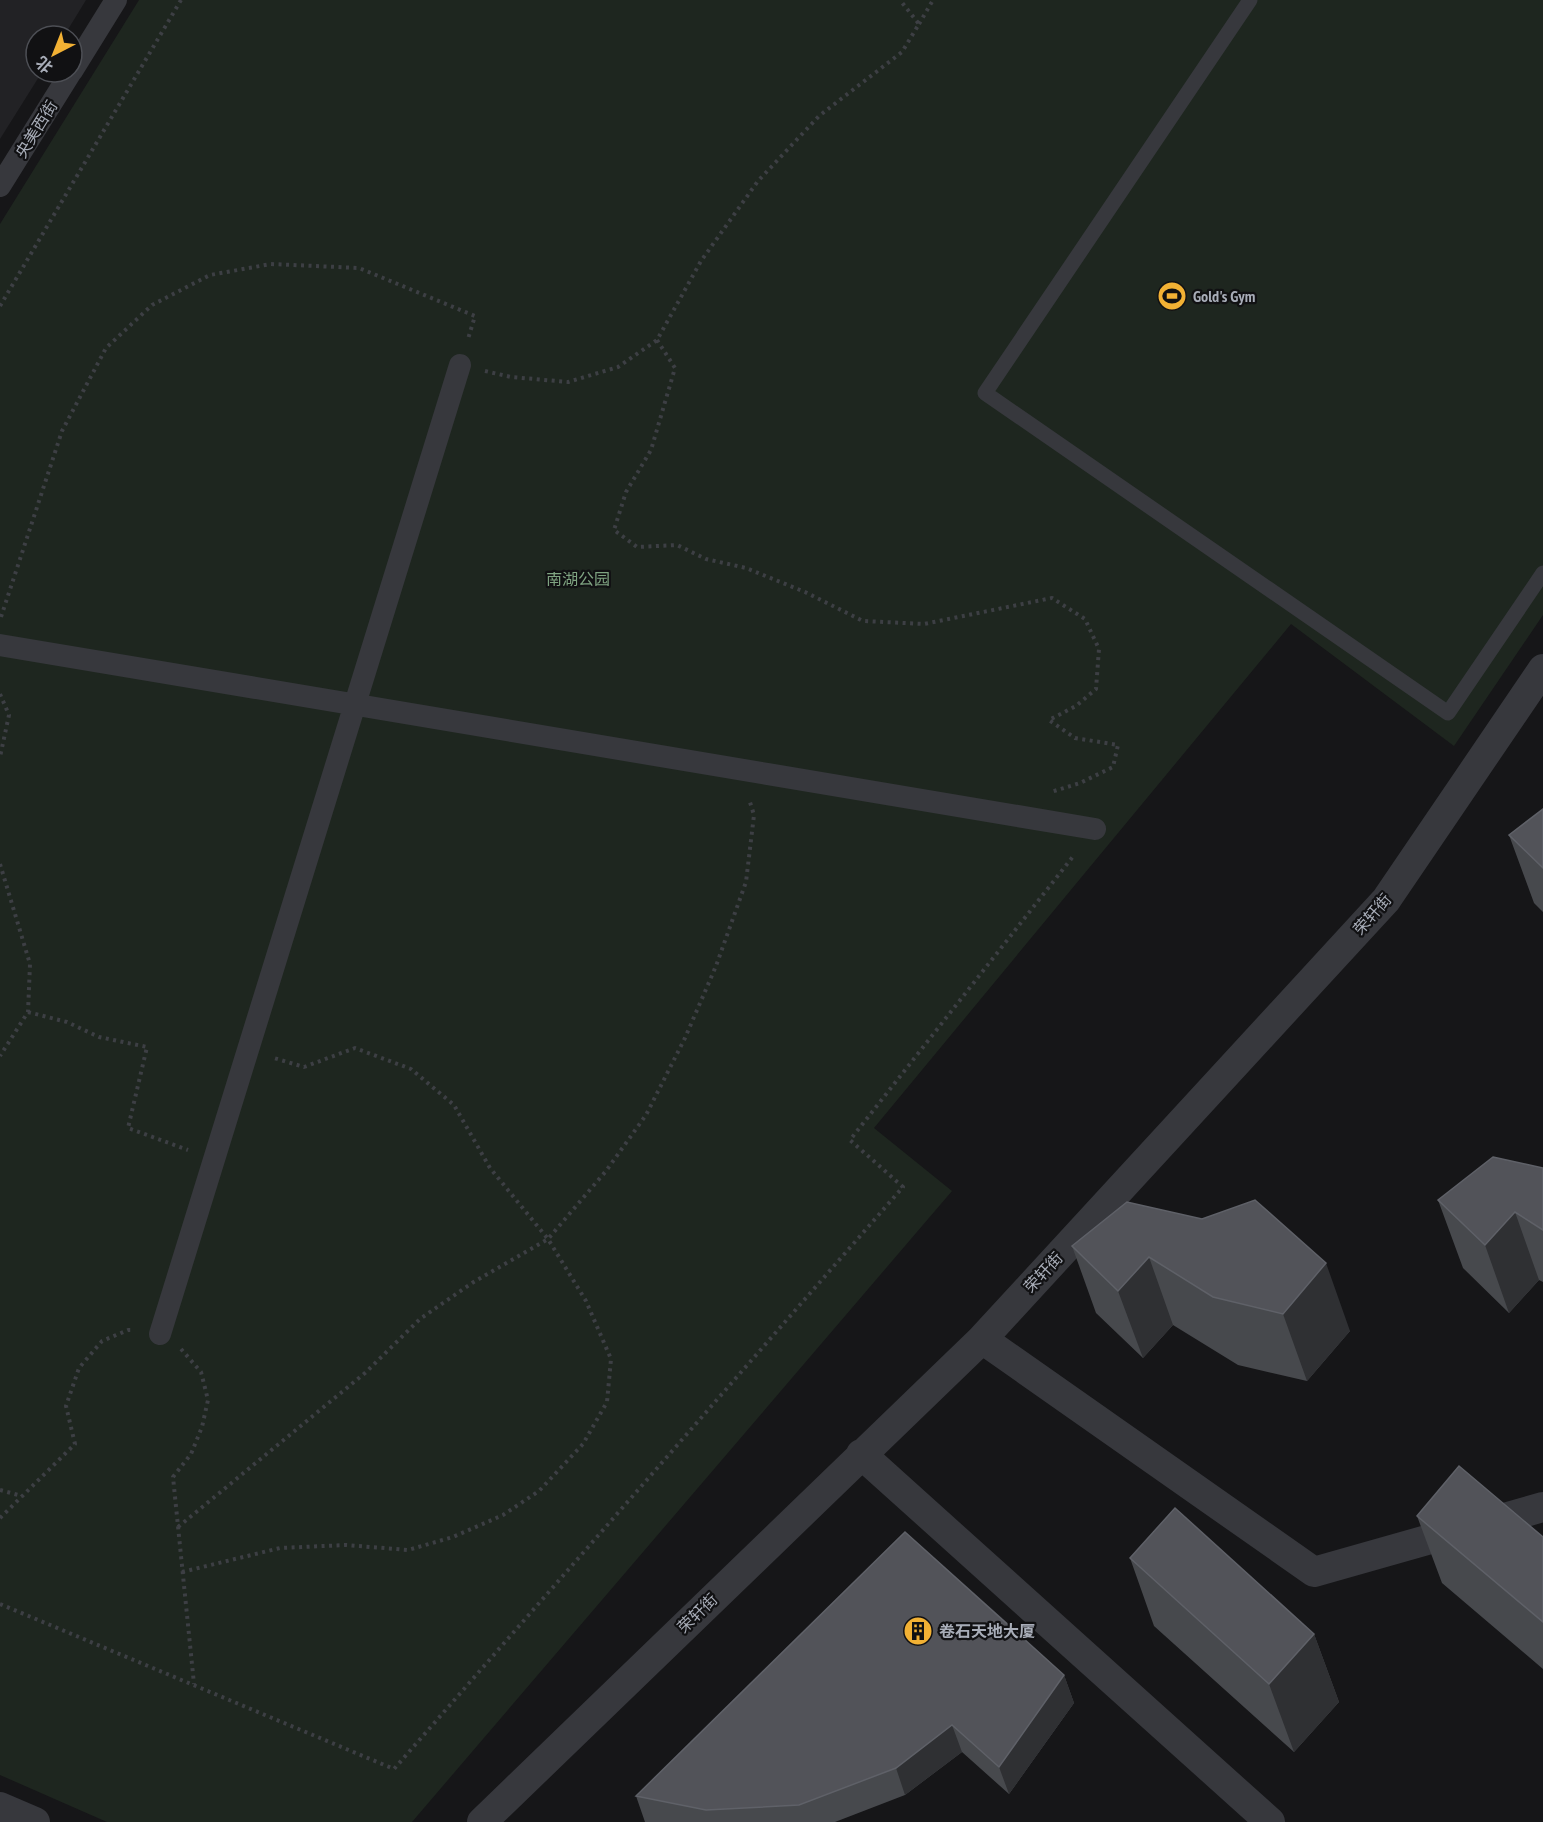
<svg xmlns="http://www.w3.org/2000/svg" width="1543" height="1822" viewBox="0 0 1543 1822" font-family="'PT Sans Narrow','Noto Sans SC',sans-serif">
	<style>
		.built { fill: #222225 }
		.green { fill: #1e261f }
		.lines { fill: none; stroke-linecap: round; stroke-linejoin: round }
		.path { stroke: #3d3f44; stroke-width: 4; stroke-dasharray: 3 4.5; stroke-linecap: butt }
		.service { stroke: #37383d; stroke-width: 15 }
		.pedestrian { stroke: #37383d; stroke-width: 22 }
		.minor { stroke: #37383d; stroke-width: 30 }
		.wall { fill: #47494d }
		.shaded-wall { fill: #2f3033 }
		.building { fill: #525359; stroke: #5f6168; stroke-width: 1.5 }
		.labels { text-anchor: middle; dominant-baseline: central; stroke-width: 4.5; stroke-linejoin: round; paint-order: stroke }
		.street-label { font-size: 16px; fill: #a8adb8; stroke: #111113 }
		.poi-label { font-size: 16px; font-weight: bold; fill: #a8adb8; stroke: #111113; text-anchor: start }
		.park-label { font-size: 16px; fill: #7fa381; stroke: #111113 }
	</style>
	<rect width="100%" height="100%" fill="#161618"/>
	<path class="built" d="M0 0H86L64 36H36V72H42L0 139Z"/>
	<path class="green" d="M139 0H1543V615L1454 746 1291 624 874 1128 952 1191 412 1822H107L0 1775V224Z"/>
	<g class="lines">
		<path class="path" d="M919 24 933 0
			M0 306 181 0
			M657 340 675 368 651 450 626 492 614 530 637 547 677 545 706 559 746 568 805 592 863 621 924 624 1052 598 1085 619 1099 649 1096 689 1076 706 1049 720 1075 738 1118 745 1113 767 1080 783 1051 792
			M485 371 511 377 568 382 618 367 657 340 701 261 758 181 819 116 902 52 919 24 900 0
			M1 617 62 431 106 348 152 305 210 275 271 264 359 268 475 316 468 339
			M0 694 9 715 0 757
			M0 864 30 964 28 1012 0 1056
			M28 1012 67 1022 99 1037 147 1047 128 1128 188 1150
			M181 1349 201 1372 208 1400 202 1427 191 1454 173 1477 194 1684
			M0 1490 22 1496
			M0 1518 75 1444 66 1406 79 1368 102 1341 128 1330H134
			M178 1527 365 1373 420 1319 472 1283 548 1239 606 1171 646 1115 685 1038 716 966 746 882 754 815 749 799
			M182 1572 280 1548 346 1545 408 1550 453 1537 503 1515 539 1491 583 1444 607 1402 611 1359 586 1301 548 1239 490 1168 454 1105 411 1069 355 1048 304 1067 274 1058
			M0 1604 394 1769 903 1187 850 1140 1075 854"/>
		<path class="service" d="M1250 0 985 393 1448 713 1543 573"/>
		<path class="pedestrian" d="M72 71 116 0
			M0 186 71 72
			M0 645 1095 829
			M160 1334 460 365"/>
		<path class="minor" d="M982 1339 1314 1572 1543 1507
			M861 1454 1270 1822
			M0 1807 35 1822
			M482 1822 982 1339 1386 900 1543 669"/>
	</g>
	<path class="wall" d="M1543 809V912L1534 903 1509 835Z
		M1543 1168V1282L1539 1280 1509 1313 1463 1268 1438 1200Z
		M1127 1202 1350 1331 1307 1381 1238 1365 1173 1325 1143 1358 1096 1313 1072 1246Z
		M1417 1516 1543 1537V1669L1442 1583Z
		M1130 1558 1314 1634 1339 1702 1294 1752 1154 1626Z
		M1064 1675 1074 1703 1009 1794 962 1752 905 1795 835 1822H645L636 1796Z"/>
	<path class="shaded-wall" d="M1515 1212 1539 1280 1509 1313 1485 1245Z
		M1149 1257 1173 1325 1143 1358 1118 1291Z
		M1326 1263 1350 1331 1307 1381 1283 1314Z
		M1314 1634 1339 1702 1294 1752 1269 1684Z
		M1064 1675 1074 1703 1009 1794 999 1767Z
		M952 1725 962 1752 905 1795 896 1768Z"/>
	<path class="building" d="M1543 809V868L1509 835Z
		M1493 1157 1543 1168V1230L1515 1212 1485 1245 1438 1200Z
		M1255 1200 1326 1263 1283 1314 1213 1297 1149 1257 1118 1291 1072 1246 1127 1202 1202 1219Z
		M1459 1466 1543 1537V1622L1417 1516Z
		M1175 1508 1314 1634 1269 1684 1130 1558Z
		M905 1532 1064 1675 999 1767 952 1725 896 1768 799 1805 706 1810 636 1796Z"/>
	<defs>
		<g id="stadium-disc" transform="scale(1.5)"><circle r="9.5" fill="#f2b134" stroke="#111113"/><path d="M0-5a6.5 5 0 1 0 0 10a6.5 5 0 1 0 0-10ZM-3.5-1.8h7v3.6h-7Z" fill="#111"/></g>
		<g id="building-disc" transform="scale(1.5)"><circle r="9.5" fill="#f2b134" stroke="#111113"/><path d="M-4-6H4V6H1V3H-1V6H-4ZM-2.5-4.3h1.7v1.8h-1.7ZM.8-4.3h1.7v1.8H.8ZM-2.5-1h1.7V.8h-1.7ZM.8-1h1.7V.8H.8Z" fill="#111"/></g>
	</defs>
	<g fill-rule="evenodd">
		<use href="#stadium-disc" x="1172" y="296"/>
		<use href="#building-disc" x="918" y="1631"/>
	</g>
	<g class="labels">
		<g class="street-label">
			<text transform="translate(36 129) rotate(-58)">央美西街</text>
			<text transform="translate(1372 914) rotate(-49)">荣轩街</text>
			<text transform="translate(1043 1272) rotate(-47)">荣轩街</text>
			<text transform="translate(697 1613) rotate(-44)">荣轩街</text>
		</g>
		<g class="poi-label">
			<text x="1193" y="296">Gold's Gym</text>
			<text x="939" y="1631">卷石天地大厦</text>
		</g>
		<g class="park-label">
			<text x="578" y="579">南湖公园</text>
		</g>
	</g>
	<g transform="translate(54 54) rotate(222)"><circle r="28" fill="#111113" stroke="#4d4f55" stroke-width="1.5"/>
	<path d="M0-4.5L10 22L0 15L-10 22Z" fill="#f2b134"/>
	<text y="-9" font-size="16" font-weight="bold" text-anchor="middle" fill="#a8adb8">北</text>
	</g>
</svg>
